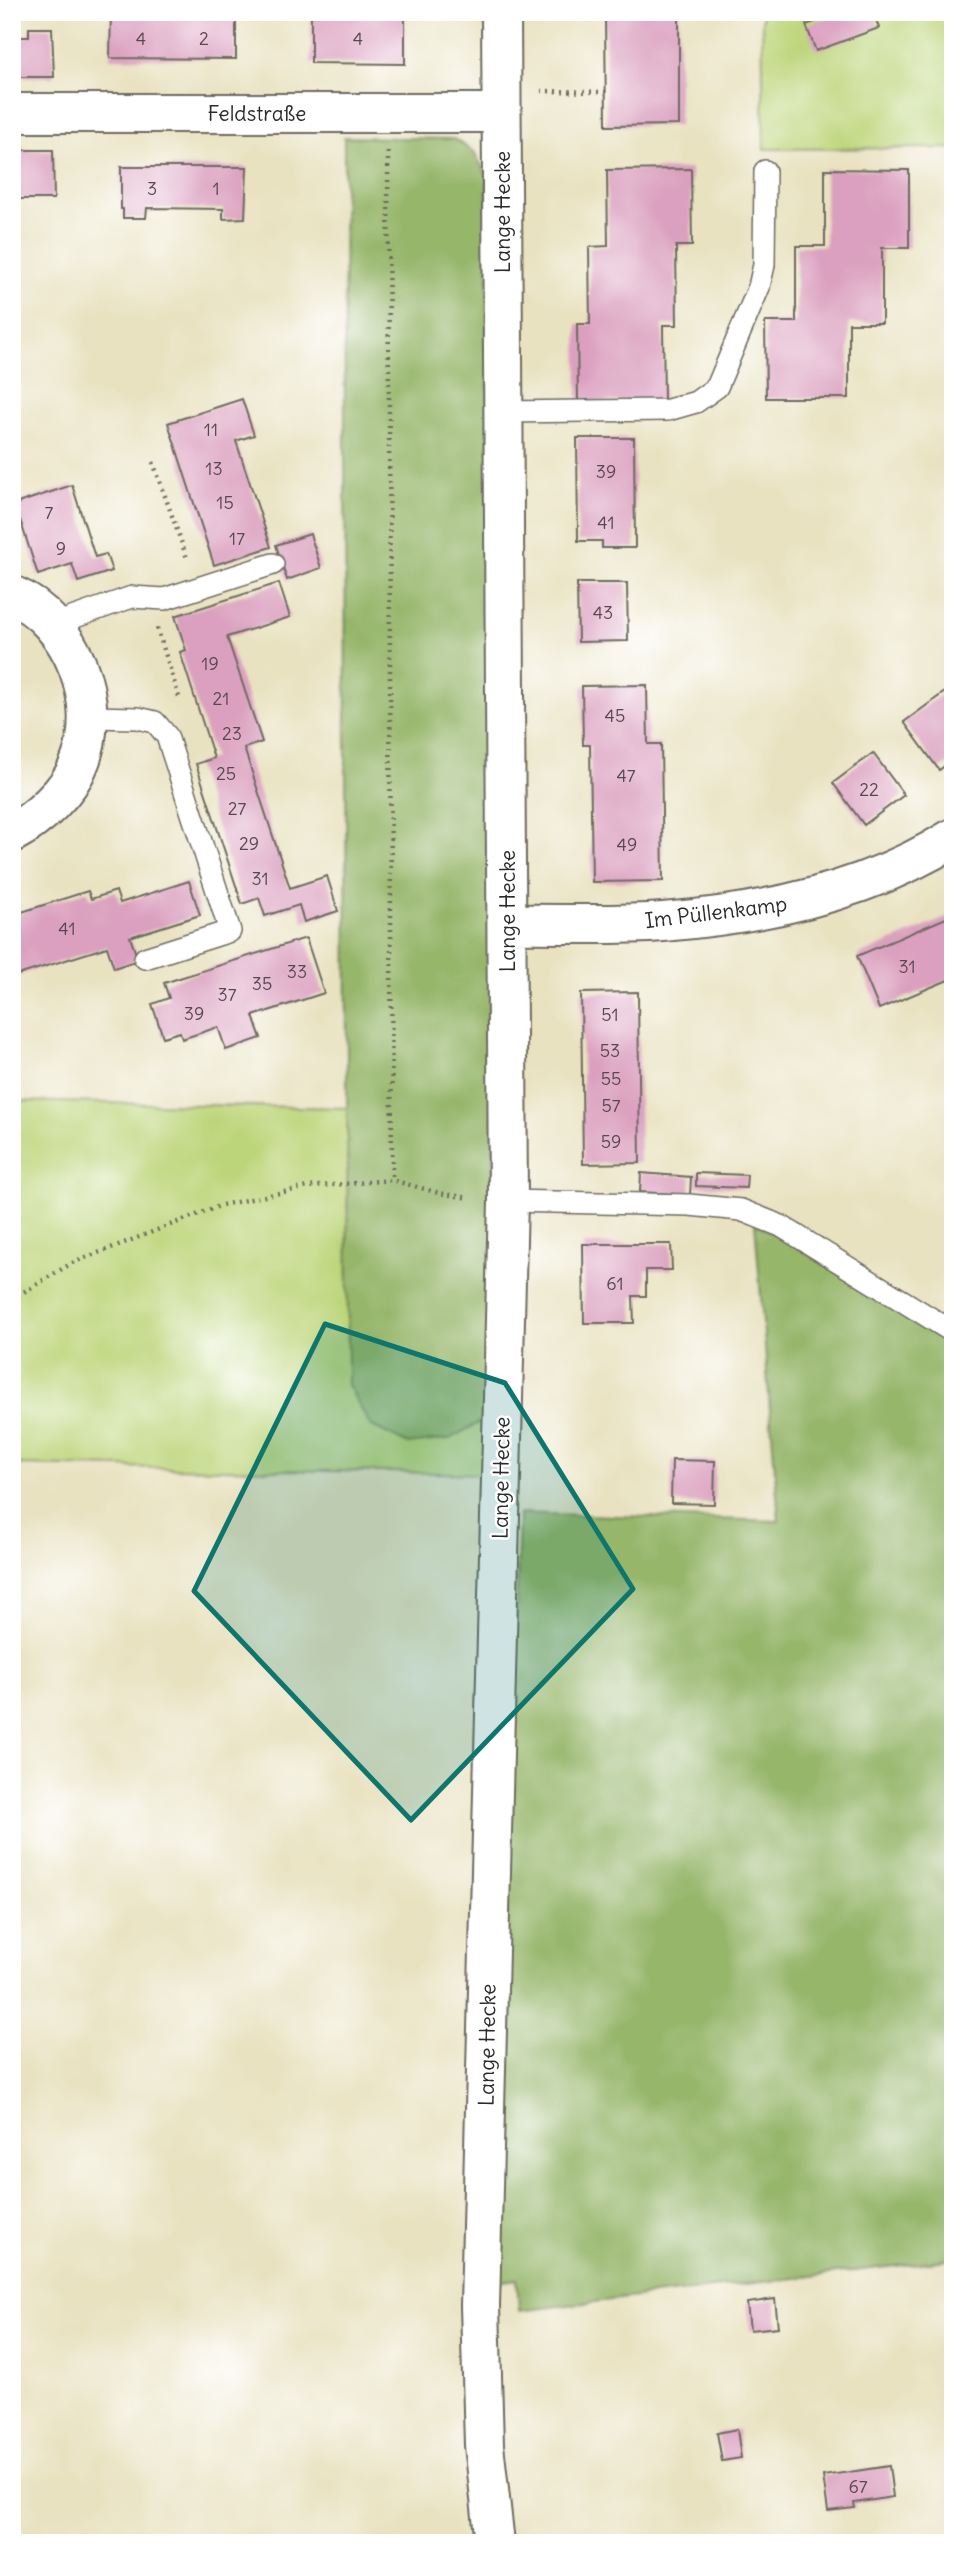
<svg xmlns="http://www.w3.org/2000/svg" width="965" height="2555" viewBox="0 0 965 2555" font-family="Delius,sans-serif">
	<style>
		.green { fill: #bdd57a; stroke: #748052; stroke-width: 2 }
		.forest { fill: #96b66a; stroke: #60704a; stroke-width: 2 }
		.building { fill: #dba0bf }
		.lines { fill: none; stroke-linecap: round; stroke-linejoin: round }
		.service-casing { stroke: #6e6b60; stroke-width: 24 }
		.minor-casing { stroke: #6e6b60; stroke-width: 42 }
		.path { stroke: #6e6b60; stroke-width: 4.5; stroke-dasharray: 2 5; stroke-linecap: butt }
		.service { stroke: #fff; stroke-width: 21 }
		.minor { stroke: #fff; stroke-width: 38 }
		.marked { fill: #0f766e; fill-opacity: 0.2; stroke: #0f766e; stroke-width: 5; stroke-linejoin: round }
		.labels { text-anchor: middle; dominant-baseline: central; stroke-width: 5; stroke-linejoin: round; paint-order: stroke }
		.number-label { font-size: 18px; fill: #574850 }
		.street-label { font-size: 21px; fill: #2b2b2b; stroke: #fff }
	</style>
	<rect width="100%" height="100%" fill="#fff"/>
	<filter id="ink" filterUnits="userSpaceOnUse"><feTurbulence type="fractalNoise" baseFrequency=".0143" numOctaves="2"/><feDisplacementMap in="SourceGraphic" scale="14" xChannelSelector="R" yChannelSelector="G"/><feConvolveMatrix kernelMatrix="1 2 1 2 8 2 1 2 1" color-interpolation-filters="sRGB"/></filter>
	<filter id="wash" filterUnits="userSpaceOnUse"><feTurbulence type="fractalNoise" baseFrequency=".00686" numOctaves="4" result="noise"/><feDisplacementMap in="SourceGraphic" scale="28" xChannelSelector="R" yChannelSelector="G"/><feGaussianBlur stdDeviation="1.57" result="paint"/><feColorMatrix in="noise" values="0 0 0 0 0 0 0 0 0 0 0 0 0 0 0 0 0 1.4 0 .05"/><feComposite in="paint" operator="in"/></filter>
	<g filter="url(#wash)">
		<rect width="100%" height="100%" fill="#e9e2c1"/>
		<path class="green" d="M762 12H953V148L764 149Z
			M12 1101 349 1108 348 1385 488 1418 491 1474 12 1465Z"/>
		<path class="forest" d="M344 137 454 139 474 152 487 175 494 1195 488 1418 449 1439 408 1444 370 1425 348 1385Z
			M755 1223 799 1248 953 1346V2259L519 2311 517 2279 496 2282 519 1513 779 1521Z"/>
		<g id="blocks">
			<path class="building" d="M111 12H134V18H173L172 12H236V59L110 58Z
				M311 12H405V64L311 63Z
				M605 12H679V125L606 126Z
				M843 12H873L879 28 816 51 806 25Z
				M29 28H52L54 77H12V37H29Z
				M12 150H53L54 199H12Z
				M121 167H247L245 218 223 219V209L147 208 146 218H123V209H121Z
				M691 169 692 246H676L677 325H663L664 401 578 402 577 324H590L589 247 608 246 607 170Z
				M825 169 909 170V248H882V323H849V398H766L765 322H796V246H825Z
				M242 399 254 435 236 441 271 547 214 565 168 423Z
				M577 438H634L635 548H602V541H578Z
				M72 485 95 557 106 554 112 571 78 582 72 564 38 575 15 504Z
				M310 534 321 568 287 580 276 545Z
				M279 583 290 617 227 637 262 742 244 748 290 888 327 876 338 911 304 922 299 905 265 916 259 898 242 904 196 764 214 758 180 652 186 650 175 616Z
				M577 583H627L628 641 578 642Z
				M647 685 648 744H661L663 881 592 882 590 745H583L582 686Z
				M953 686V760L939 770 904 722Z
				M873 753 904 795 864 825 833 783Z
				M189 881 200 915 130 937 138 960 114 968 107 947 12 977V915L88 891 91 899 116 891 120 903Z
				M953 915V978L879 1009 857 956Z
				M306 938 324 993 253 1016 261 1038 226 1050 218 1027 182 1039 180 1032 163 1037 152 1004 169 998 164 983Z
				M638 992 640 1163 583 1164 581 993Z
				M641 1173 691 1177 690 1195 640 1192Z
				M696 1173 747 1175 746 1188 696 1186Z
				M583 1244H671L672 1270H646V1296H633L634 1323H584Z
				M672 1460 715 1461 714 1504 671 1503Z
				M775 2299 778 2327 750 2330 747 2303Z
				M737 2429 741 2458 722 2461 717 2433Z
				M889 2466 893 2497 854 2503 855 2508 828 2511 823 2476Z"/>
		</g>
	</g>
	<g filter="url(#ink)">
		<use href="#blocks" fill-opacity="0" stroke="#6e6b60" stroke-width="2"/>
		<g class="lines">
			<g class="service-casing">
				<path id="service" d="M503 412 668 410 696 402 717 387 759 287 764 265 765 171
					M55 624 132 597 164 599 273 564
					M89 717 138 718 155 722 167 736 230 931 145 958
					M508 1201 689 1205 741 1210 781 1226 953 1332"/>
			</g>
			<g class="minor-casing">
				<path id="minor" d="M12 113H501
					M12 595C73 621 104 704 79 764 69 791 37 820 12 833
					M508 924C559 923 612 926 663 922 764 914 867 892 953 838
					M495 2543 484 2445 480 2306 508 1201 501 12"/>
			</g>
			<path class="path" d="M541 14 605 15
				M541 91 605 92
				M388 152 392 1180
				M153 462 188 561
				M157 628 180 700
				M12 1299 72 1263 222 1205 308 1187 392 1180 439 1193 469 1198"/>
			<use href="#service" class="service"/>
			<use href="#minor" class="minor"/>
		</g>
	</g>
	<path class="marked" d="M325 1324 505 1383 633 1589 411 1820 194 1591Z"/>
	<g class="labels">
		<g class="number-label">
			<text x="141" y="38">4</text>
			<text x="204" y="38">2</text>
			<text x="358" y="38">4</text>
			<text x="152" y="188">3</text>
			<text x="216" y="188">1</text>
			<text x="211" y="429">11</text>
			<text x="214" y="468">13</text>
			<text x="606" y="471">39</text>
			<text x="225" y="502">15</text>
			<text x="49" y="512">7</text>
			<text x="606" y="522">41</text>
			<text x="237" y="538">17</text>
			<text x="61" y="548">9</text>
			<text x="603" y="612">43</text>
			<text x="210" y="663">19</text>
			<text x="221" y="698">21</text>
			<text x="615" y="715">45</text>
			<text x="232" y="733">23</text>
			<text x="226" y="773">25</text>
			<text x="626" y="775">47</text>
			<text x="869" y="789">22</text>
			<text x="237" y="808">27</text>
			<text x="249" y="843">29</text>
			<text x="627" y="844">49</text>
			<text x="260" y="878">31</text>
			<text x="67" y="928">41</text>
			<text x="907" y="966">31</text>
			<text x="297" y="971">33</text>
			<text x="262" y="983">35</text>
			<text x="227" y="994">37</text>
			<text x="194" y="1013">39</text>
			<text x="610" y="1014">51</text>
			<text x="610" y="1050">53</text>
			<text x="611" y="1078">55</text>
			<text x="611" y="1105">57</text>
			<text x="611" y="1141">59</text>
			<text x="615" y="1283">61</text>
			<text x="858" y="2486">67</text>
		</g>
		<g class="street-label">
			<text x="257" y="113">Feldstraße</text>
			<text transform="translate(502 212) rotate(-90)">Lange Hecke</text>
			<text transform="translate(507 911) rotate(-90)">Lange Hecke</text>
			<text transform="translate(716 912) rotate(-7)">Im Püllenkamp</text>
			<text transform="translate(501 1478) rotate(-89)">Lange Hecke</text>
			<text transform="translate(487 2045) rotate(-89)">Lange Hecke</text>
		</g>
	</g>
	<rect width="965" height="2555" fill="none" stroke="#fff" stroke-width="42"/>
</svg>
